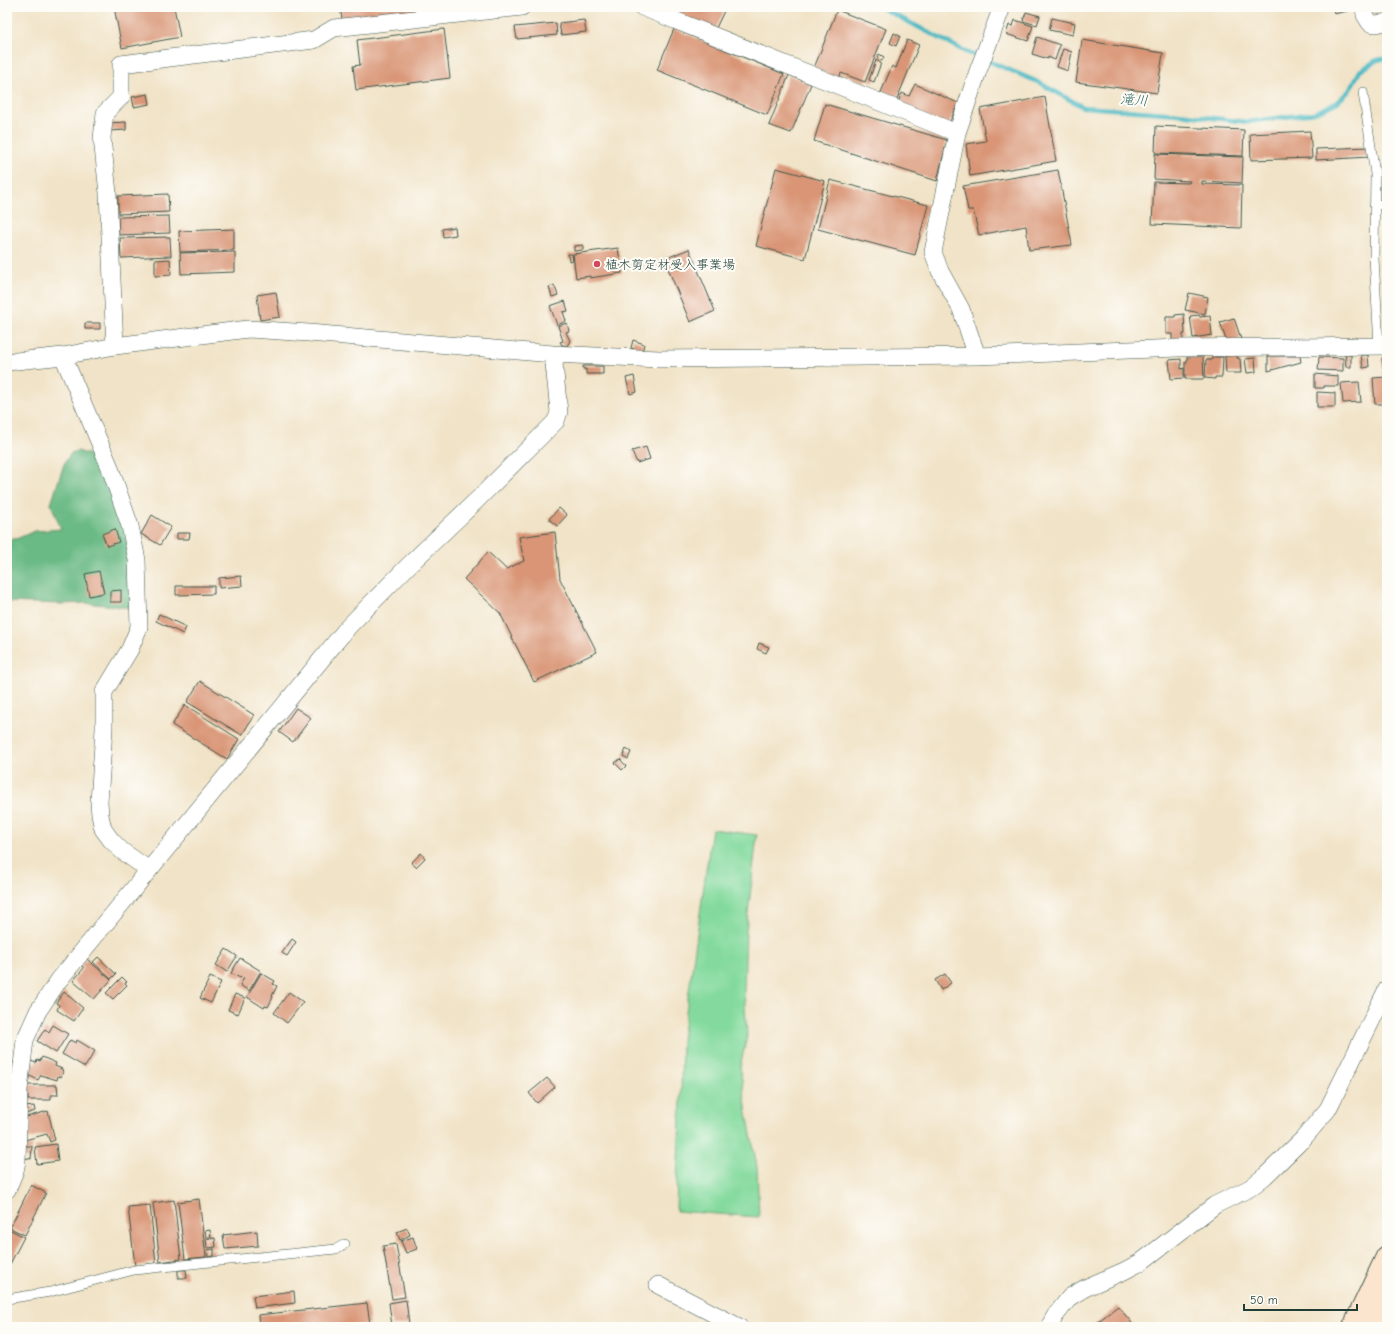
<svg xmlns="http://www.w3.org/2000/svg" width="1394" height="1334" viewBox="0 0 1394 1334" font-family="'Comic Neue','Klee One',sans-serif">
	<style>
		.green { fill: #84da9e; stroke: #528c69 }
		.forest { fill: #6bba85; stroke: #457c5c }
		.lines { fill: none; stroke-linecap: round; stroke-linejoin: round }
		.stream { stroke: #4bb9c3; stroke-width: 4.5 }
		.building { fill: #d99576 }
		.service-casing { stroke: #3e564a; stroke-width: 10 }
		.minor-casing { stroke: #3e564a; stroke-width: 18 }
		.secondary-casing { stroke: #3e564a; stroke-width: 24 }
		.service { stroke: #fff; stroke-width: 9 }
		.minor { stroke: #fff; stroke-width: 17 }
		.secondary { stroke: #fce5cf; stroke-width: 22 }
		.poi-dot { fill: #d1495b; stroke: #fdfcf7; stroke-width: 1.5 }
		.labels { text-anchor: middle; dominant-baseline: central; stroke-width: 4; stroke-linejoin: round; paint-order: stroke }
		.poi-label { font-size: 13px; fill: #1f3d34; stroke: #fdfcf7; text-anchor: start }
		.water-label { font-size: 14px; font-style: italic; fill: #2c625f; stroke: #fdfcf7 }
	</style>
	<rect width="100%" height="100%" fill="#fdfcf7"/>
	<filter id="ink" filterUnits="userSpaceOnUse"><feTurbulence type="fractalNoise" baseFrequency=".025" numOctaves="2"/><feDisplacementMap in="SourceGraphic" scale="8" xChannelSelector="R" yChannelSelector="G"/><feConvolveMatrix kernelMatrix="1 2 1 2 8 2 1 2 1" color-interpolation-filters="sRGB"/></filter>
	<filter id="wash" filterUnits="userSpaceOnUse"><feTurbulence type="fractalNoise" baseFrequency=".012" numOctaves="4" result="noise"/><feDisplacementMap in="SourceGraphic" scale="16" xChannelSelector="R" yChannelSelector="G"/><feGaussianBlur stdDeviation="0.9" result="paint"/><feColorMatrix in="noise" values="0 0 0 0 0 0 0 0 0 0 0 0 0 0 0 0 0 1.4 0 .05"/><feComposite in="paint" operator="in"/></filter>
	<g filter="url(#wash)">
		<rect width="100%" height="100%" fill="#f1e3c7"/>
		<path class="green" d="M712 829 757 835 746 931 744 990 747 1036 740 1067 747 1113 757 1167 759 1217 676 1211 677 1180 681 1100 682 1040Z"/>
		<path class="forest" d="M78 451 90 455H100L126 532 133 608 85 603 62 604 7 602V538L16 539 35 531 61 529 51 504 64 464 71 453Z"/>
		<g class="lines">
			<path class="stream" d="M880 7 966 52 979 57
				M986 60 1038 82 1083 107 1179 114 1247 122 1314 113 1336 103 1349 91 1360 71 1377 60 1387 58"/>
		</g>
		<g id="blocks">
			<path class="building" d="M114 7H174L180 37 122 48Z
				M340 7H449L342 19Z
				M660 7H726L714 32Z
				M1333 7H1351L1352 10 1334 14Z
				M1374 7H1387V8L1375 11Z
				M837 10 886 29 865 82 841 73 839 79 814 68Z
				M1026 12 1040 16 1037 25 1023 21Z
				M1052 18 1075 23 1073 35 1049 30Z
				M584 20 586 32 561 35 559 23Z
				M1015 20 1033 26 1028 41 1006 34 1009 25 1013 26Z
				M556 23 557 35 517 39 515 27Z
				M444 29 450 78 356 90 353 66 360 65 357 40Z
				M674 29 784 74 767 115 657 70Z
				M894 33 900 36 896 46 890 43Z
				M1037 37 1060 45 1055 60 1048 57V59L1032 54Z
				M907 40 919 45 895 104 879 97 892 66 896 68Z
				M1082 40 1163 53 1157 93 1076 82Z
				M1063 49 1072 52 1068 71 1057 67Z
				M879 54 884 57 882 61 877 58Z
				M876 60 881 63 874 82 869 80Z
				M789 75 811 84 791 133 769 125Z
				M915 84 958 103 948 126 897 104 902 93 909 96Z
				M148 94 150 104 134 107 132 97Z
				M1045 97 1056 161 970 176 966 144 986 141 980 109Z
				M825 104 947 140 937 181 814 141Z
				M126 122V130L109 131 108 123Z
				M1156 126 1244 130 1243 156 1155 153Z
				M1310 131 1312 158 1251 160 1250 134Z
				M1369 147 1370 157 1316 160V149Z
				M1155 154 1243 157 1242 183 1202 181V184L1242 185 1241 228 1152 224 1154 182 1189 183 1190 181 1154 179Z
				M776 168 825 181 805 259 756 246Z
				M1058 170 1072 245 1029 250 1026 226 979 235 973 210H968L963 186Z
				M830 180 928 205 915 255 818 229Z
				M168 194 169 212 118 214V196Z
				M1385 212H1387V235H1385Z
				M169 216 170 233 119 235 118 217Z
				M455 227 456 235 443 237 442 229Z
				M234 229V250L180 252 179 231Z
				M170 237 171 256 121 258 120 238Z
				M583 245V250L574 251V246Z
				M618 248 622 273 590 278V276L576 278 573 254Z
				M689 249 715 311 690 322 664 259Z
				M235 252V272L181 274 180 253Z
				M568 254H572L573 260 569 261Z
				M170 259 171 275 155 276V260Z
				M554 285 558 295 552 297 549 287Z
				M276 292 280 317 260 320 257 295Z
				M1189 293 1208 297 1205 314 1185 310Z
				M565 301 568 311 563 312 566 321 557 325 550 306Z
				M1184 314 1185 334H1183V342H1172V334H1166V317H1175V315Z
				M1199 315 1200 317 1210 316 1212 335 1193 338 1190 316Z
				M1234 318 1241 339 1227 343 1220 322Z
				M85 323H100V329H85Z
				M567 323 569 331 566 332 570 341 567 346 562 345 560 342 563 341 558 326Z
				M633 340 644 344 642 352 631 348Z
				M1237 355V358L1240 359 1241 373H1226L1225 356Z
				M1345 355H1351V367H1346Z
				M1361 355H1368L1369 367 1363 368Z
				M1203 356 1204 379H1185V362H1187V357Z
				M1268 356H1300L1301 362 1268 371Z
				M1212 357H1223L1222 377H1215V379L1205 378 1206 360H1212Z
				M1319 357 1343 358V371L1318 370Z
				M1387 357V374H1384L1382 358Z
				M1255 358 1256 372 1247 373 1245 359Z
				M1181 359V369L1184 368V378L1171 379 1169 360Z
				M583 366H603V374H586V369H583Z
				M1315 374 1338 376V386H1324V388H1315Z
				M634 376 637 392 630 394 626 378Z
				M1387 377V404H1375L1373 378Z
				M1359 382 1361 402 1343 403 1341 383Z
				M1317 392 1335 393V407H1317Z
				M646 447 650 459 637 463 632 451Z
				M559 508 567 515 557 526 549 519Z
				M152 515 171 527 160 545 141 534Z
				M115 529 119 542 107 546 102 534Z
				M555 532 560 579 597 652 534 682 500 613 464 579 488 552 506 569 524 561 519 537Z
				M177 533H190L189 539H177Z
				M99 571 104 593 89 596 85 574Z
				M241 576 242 586 219 588V578Z
				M176 586H214V594L176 595Z
				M121 590V602H110V591Z
				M159 614 186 627 183 634 156 621Z
				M759 643 769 647 766 653 757 649Z
				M200 681 254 715 242 735 187 702Z
				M185 705 239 739 227 759 172 725Z
				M296 708 311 718 293 742 279 732Z
				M626 749 631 752 628 759 623 756Z
				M620 759 626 766 622 770 615 763Z
				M421 853 425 858 416 867 411 863Z
				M292 939 296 942 287 956 282 953Z
				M226 949 237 956 227 972 216 965Z
				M98 957 116 974 111 979 93 962Z
				M240 958 261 971 249 991 240 985 244 978 241 977 240 978 231 973Z
				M87 959 111 980 94 999 73 981 84 968 81 965Z
				M261 973 275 981 273 984 277 986 272 996 273 997 268 1007 265 1006 264 1008 247 997Z
				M945 974 951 983 941 990 935 980Z
				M122 977 127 982 125 983 127 985 113 999 106 993Z
				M210 977 221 982 211 1003 200 998Z
				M64 992 83 1008 74 1021 57 1010 59 1005 56 1003Z
				M289 992 303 1002 287 1023 274 1013Z
				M235 994 245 998 238 1014 228 1010Z
				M53 1025 68 1034 56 1053 37 1041 45 1029 49 1032Z
				M70 1040 76 1043 77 1040 95 1051 85 1067 62 1054Z
				M42 1057 56 1063 55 1066 62 1069 63 1072 61 1077 58 1076 57 1080 41 1075 38 1080 28 1075 27 1071 31 1061 36 1063 37 1060 40 1061Z
				M7 1061 15 1063 9 1099 7 1098Z
				M547 1078 555 1087 537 1103 529 1093Z
				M26 1085H57L58 1095H51V1100H28V1095L26 1094Z
				M7 1100 11 1101 8 1116H7Z
				M34 1106 35 1111 26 1114 25 1107Z
				M48 1111 55 1140 50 1142 47 1134 25 1140 26 1117Z
				M7 1125 11 1126 9 1137H12L11 1145 7 1144Z
				M56 1144 58 1161 37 1164 35 1147Z
				M25 1146H32L31 1159 24 1158Z
				M31 1185 46 1193 25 1235 10 1228Z
				M199 1199 206 1257 185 1259 178 1202Z
				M174 1200 181 1259 160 1262 153 1203Z
				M150 1205 156 1263 135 1266 128 1207Z
				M7 1228 24 1237 10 1264 7 1263Z
				M407 1228 410 1235 400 1240 397 1232Z
				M210 1230 211 1237H206L205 1231Z
				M257 1231 258 1246 225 1249 223 1235Z
				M413 1237 417 1249 406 1253 401 1241Z
				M215 1238 216 1247 207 1248 206 1239Z
				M396 1244 405 1297 392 1299 383 1246Z
				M214 1249V1256L208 1257 207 1250Z
				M178 1270H186L187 1278H178Z
				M294 1291 295 1303 255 1308 253 1296Z
				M406 1300 409 1324 392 1326 389 1303Z
				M367 1303 370 1324 340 1327H259L258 1315Z
				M1118 1306 1135 1327H1091Z"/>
		</g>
	</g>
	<g filter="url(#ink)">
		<use href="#blocks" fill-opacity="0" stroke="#3e564a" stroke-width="1"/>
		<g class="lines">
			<g class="service-casing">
				<path id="service" d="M1363 92 1375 174 1374 258 1379 346
					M1374 205 1387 204
					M7 1299 50 1292 134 1270 336 1249 345 1244"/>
			</g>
			<g class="minor-casing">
				<path id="minor" d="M642 7 957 133
					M1364 7 1365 15 1370 23 1376 24 1387 22
					M115 346 108 193 102 138 105 113 121 97V64L314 40 334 28 522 7
					M63 356 109 465 130 526 137 560 139 627 130 649 104 692V729L99 802 100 815 103 829 111 840 122 851 149 870
					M977 356 961 309 940 271 933 252 957 133 978 71 1002 7
					M7 362 63 356 115 346 248 329 309 333 553 354 659 359 977 356 1178 348 1387 346
					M7 1190 15 1171 17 1161 19 1090 25 1040 38 1011 59 980 348 627 408 566 477 500 556 421 559 412 553 354
					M658 1285 739 1327
					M1049 1327 1055 1316 1070 1297 1085 1288 1124 1271 1141 1262 1215 1205 1250 1188 1265 1176 1303 1139 1328 1109 1387 989"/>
			</g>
			<g class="secondary-casing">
				<path id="secondary" d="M1354 1327 1387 1257
					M1372 1327 1387 1295"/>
			</g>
			<use href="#service" class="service"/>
			<use href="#minor" class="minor"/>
			<use href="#secondary" class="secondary"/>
		</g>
	</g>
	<circle class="poi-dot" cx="597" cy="264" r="4"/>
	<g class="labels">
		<g class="poi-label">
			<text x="605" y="264">植木剪定材受入事業場</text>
		</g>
		<g class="water-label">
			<text transform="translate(1134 100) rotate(4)">滝川</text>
		</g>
	</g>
	<rect width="1394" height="1334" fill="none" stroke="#fdfcf7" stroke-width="24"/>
	<path d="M1244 1304v6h113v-6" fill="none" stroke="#1f3d34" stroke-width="2"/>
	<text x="1250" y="1304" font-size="12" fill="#1f3d34" stroke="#fdfcf7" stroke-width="3" paint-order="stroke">50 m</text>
</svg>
